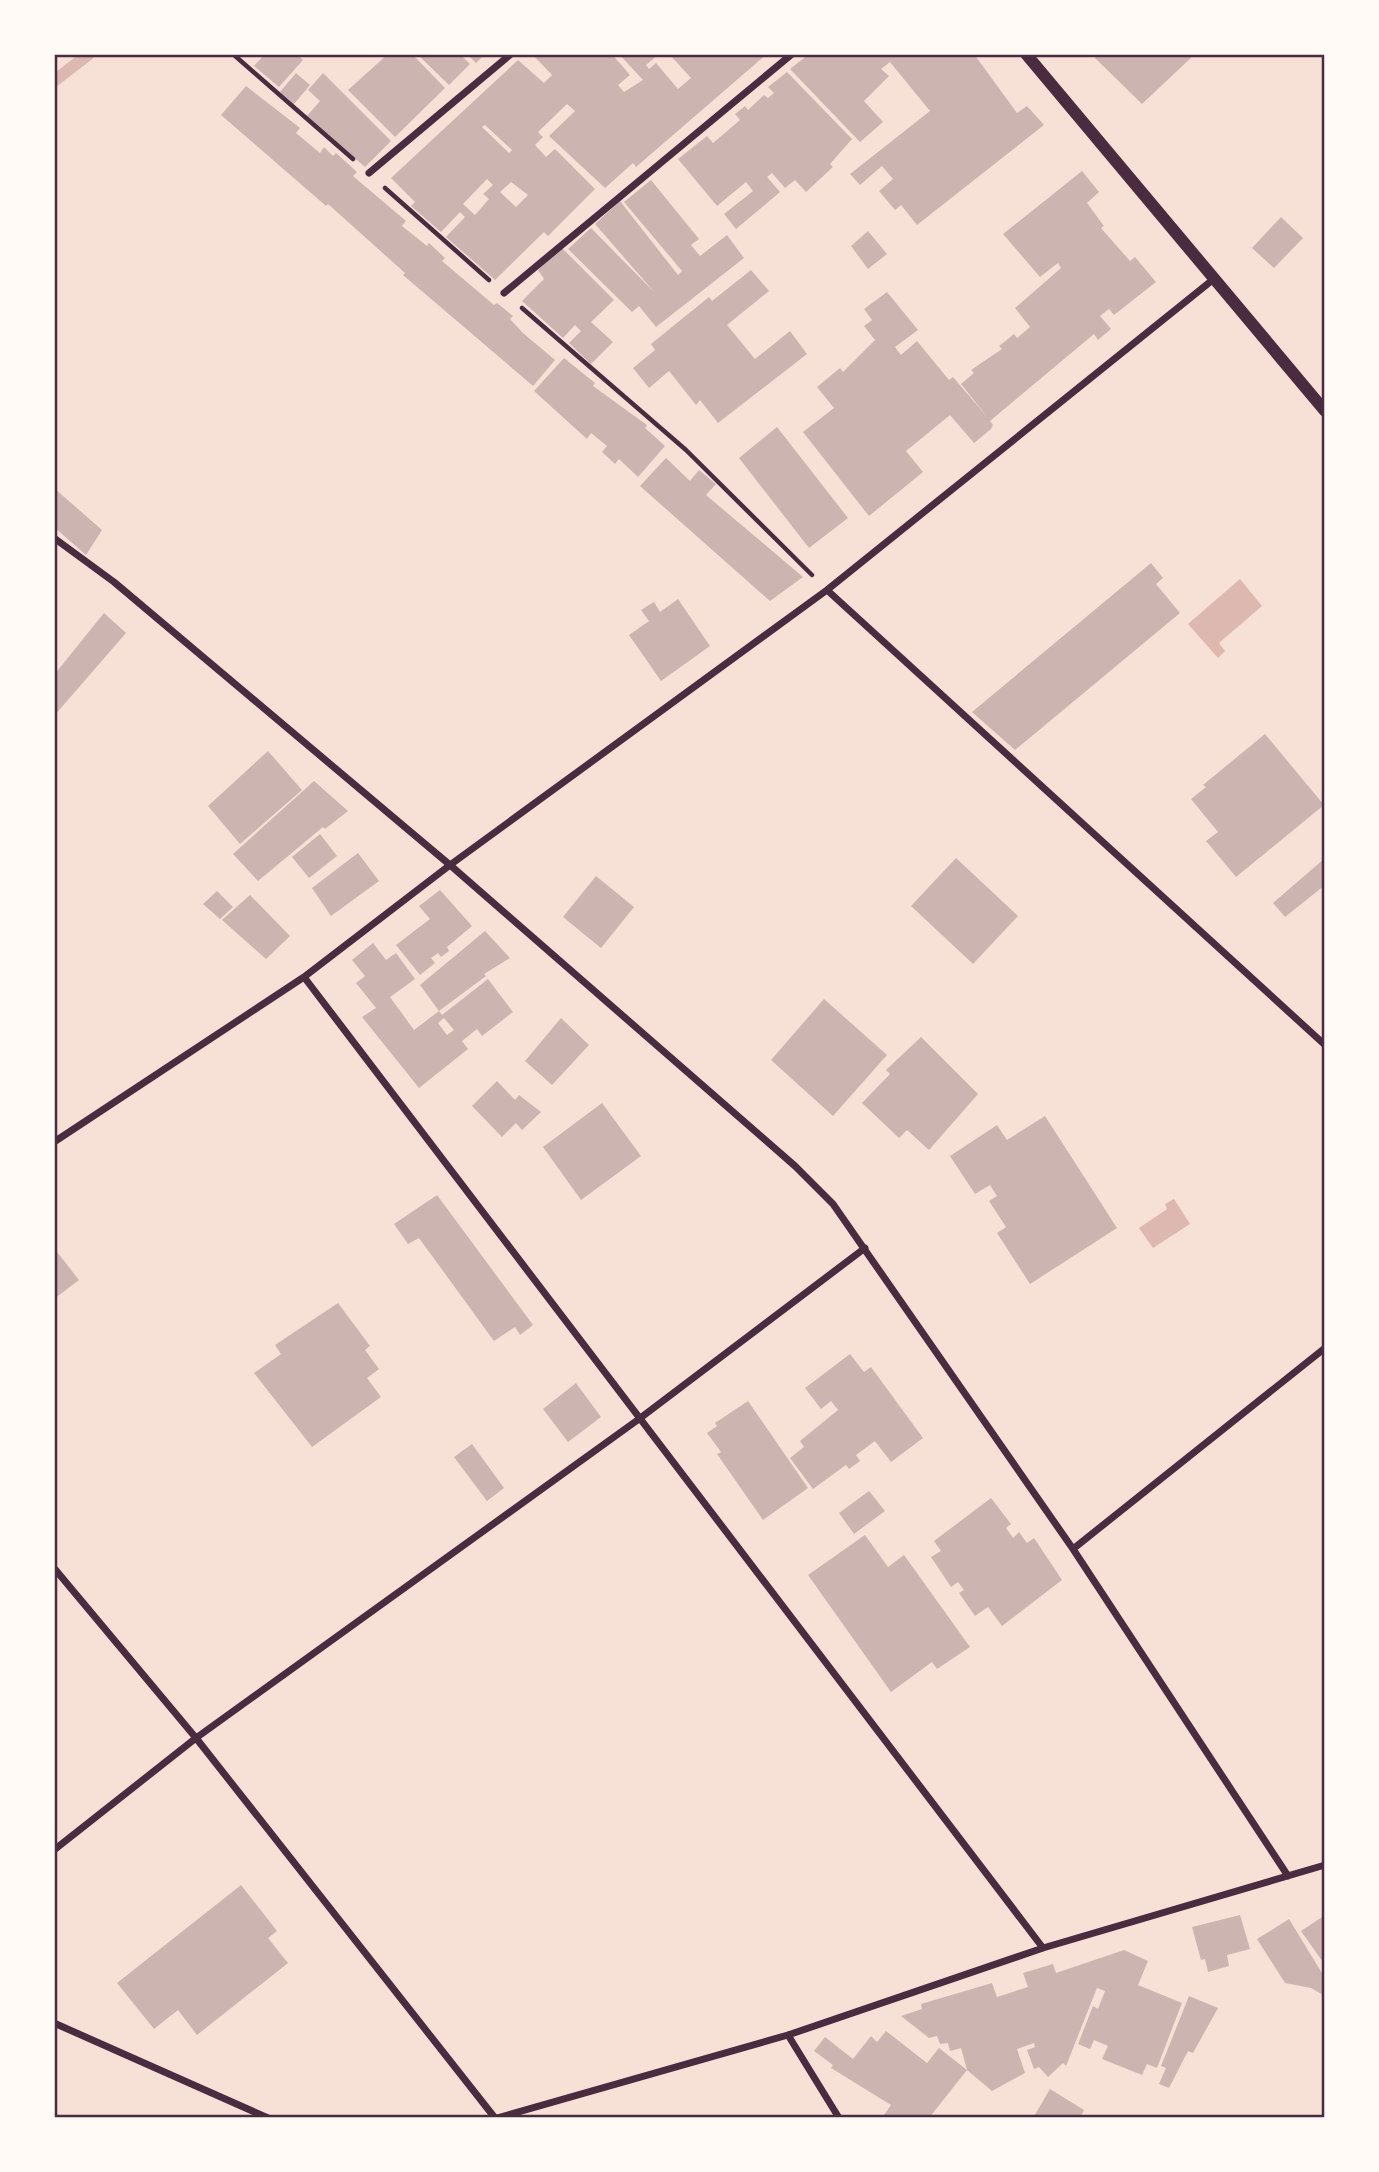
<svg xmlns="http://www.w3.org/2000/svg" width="1379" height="2172" viewBox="0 0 1379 2172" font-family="'PT Sans Narrow',sans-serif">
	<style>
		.water { fill: #dcb8b0 }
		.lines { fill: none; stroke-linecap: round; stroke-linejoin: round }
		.stream { stroke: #dcb8b0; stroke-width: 12 }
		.building { fill: #ccb4b1; fill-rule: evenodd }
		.path { stroke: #4a2c40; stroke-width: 4.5 }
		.minor { stroke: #4a2c40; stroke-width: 7 }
		.tertiary { stroke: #4a2c40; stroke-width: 12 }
		.neatline { fill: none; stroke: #4a2c40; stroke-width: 2.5 }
	</style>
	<rect width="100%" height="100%" fill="#f7e1d7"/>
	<path class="water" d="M1240 579 1262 606 1219 643 1225 651 1218 658 1188 624Z
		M1174 1199 1190 1224 1153 1248 1139 1228 1167 1209 1165 1204Z"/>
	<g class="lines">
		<path class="stream" d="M54 81 89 54"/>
	</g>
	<path class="building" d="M265 54H297L303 60 279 87 254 66Z
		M388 54H412L445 88 395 137 348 90Z
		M417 54H460L470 64 449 85Z
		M467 54H485L476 63Z
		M532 54H612L630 75 618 85 624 92 643 80 619 54H659L646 65 649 69 656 63 678 89 691 78 669 54H767L636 167 633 163 605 188 549 136 575 111 567 104 538 132 543 137 535 145 546 157 555 149 595 189 548 236 544 232 495 280 446 237 465 217 460 212 441 232 411 206 415 202 391 178 518 60 544 83 552 75ZM485 125 512 150 509 153 482 127ZM487 179 493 185 483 194 489 199 475 215 463 204ZM511 182 528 195 516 207 500 192Z
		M809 54H974L1017 113 1027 106 1044 125 917 225 901 205 895 210 879 191 893 179 882 166 860 185 850 174 930 111 890 62 881 69 889 76 864 101 883 122 860 142 790 69Z
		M1099 54H1195L1142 104 1095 58Z
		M787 72 852 139 830 164 833 167 806 192 795 180 785 188 772 173 767 177 780 192 736 229 724 214 753 191 746 182 717 206 678 159 707 136 713 143 740 120 735 114 745 106 748 110 764 95 768 98 774 93 768 87Z
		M296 73 310 85 294 104 280 92Z
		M323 73 391 141 365 167 307 116 320 101 308 90Z
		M246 86 300 128 296 133 320 153 324 147 333 156 336 153 357 172 353 176 406 221 402 226 427 246 429 243 445 258 442 261 494 305 497 303 513 316 510 319 523 333 555 360 533 386 403 275 405 273 328 204 326 206 221 115Z
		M1082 171 1099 192 1087 203 1104 226 1101 228 1130 261 1135 257 1156 282 1114 315 1109 309 1100 316 1111 329 1098 340 1094 334 990 421 993 425 991 429 974 443 950 415 906 451 923 472 869 516 803 432 834 408 817 387 840 368 843 372 875 340 864 326 872 320 864 309 887 292 918 330 895 347 901 355 917 341 949 380 953 377 988 418 961 384 974 373 971 370 1002 349 999 346 1014 334 1017 338 1030 327 1015 308 1061 268 1058 263 1040 277 1003 234Z
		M651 180 699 239 691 245 700 256 727 235 744 258 656 327 639 306 632 312 568 249 591 228 655 293 595 224 620 201 678 275 682 271 624 202Z
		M1281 217 1303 238 1274 268 1252 248Z
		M868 231 887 254 868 269 851 246Z
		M561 247 614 300 591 322 613 342 591 364 569 343 581 331 575 325 563 338 522 301 544 279 538 270Z
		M751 270 769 291 727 325 755 359 790 331 807 354 718 423 700 400 696 405 669 371 649 388 633 368 655 350 651 344 709 297 712 301Z
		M564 358 595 383 593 386 647 425 645 428 665 446 638 477 619 459 615 464 602 452 607 446 591 433 587 439 534 391Z
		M777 427 848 518 809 548 739 458Z
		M666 458 690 481 699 470 716 484 706 495 803 577 770 601 640 486Z
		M54 488 102 530 86 555 54 527Z
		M1151 563 1163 578 1156 584 1180 613 1015 750 972 712Z
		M678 599 710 646 661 681 629 635 649 621 641 610 654 602 660 612Z
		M104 613 126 633 54 716V675Z
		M1265 734 1324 805 1236 877 1206 841 1218 832 1191 799 1206 787 1203 785Z
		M268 751 302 790 240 844 208 806Z
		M314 781 348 811 325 829 323 827 258 881 233 854Z
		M320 834 337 856 309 878 292 857Z
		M358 853 379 881 331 916 312 888Z
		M956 858 1018 916 973 964 911 906Z
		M1325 858V885L1285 917 1273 903Z
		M596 876 634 907 601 948 563 917Z
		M440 890 472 926 447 947 449 951 441 957 438 953 431 958 435 963 420 975 396 945 430 919 419 906Z
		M217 891 233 907 220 919 203 904Z
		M250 895 290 936 266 959 222 920Z
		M485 931 510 958 484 974 486 976 439 1011 442 1015 488 979 513 1012 482 1036 477 1029 462 1041 468 1049 419 1088 362 1017 376 1008 356 983 365 976 352 960 373 943 386 960 396 953 415 979 390 997 414 1030 439 1011 420 985ZM444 1018 454 1030 447 1035 438 1023Z
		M824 999 887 1055 833 1116 771 1060Z
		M561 1018 589 1045 552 1085 525 1061Z
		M921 1037 978 1094 929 1150 907 1130 899 1138 862 1103 890 1074 886 1070Z
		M497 1081 515 1100 519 1095 541 1112 522 1130 516 1123 502 1137 472 1106Z
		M602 1103 641 1156 581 1200 543 1147Z
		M1045 1116 1117 1228 1030 1284 997 1233 1006 1227 989 1201 997 1196 990 1185 975 1194 950 1156 997 1125 1007 1140Z
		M437 1195 533 1325 520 1335 515 1327 494 1341 419 1238 408 1244 394 1224Z
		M54 1248 79 1280 54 1299Z
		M338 1303 370 1346 365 1350 379 1369 367 1378 381 1397 312 1447 254 1373 281 1354 275 1345Z
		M850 1354 864 1372 871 1367 923 1438 891 1462 875 1441 856 1455 860 1461 849 1469 846 1465 813 1489 790 1458 804 1447 800 1441 838 1410 831 1401 821 1409 805 1388Z
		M576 1383 601 1417 568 1442 543 1409Z
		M748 1401 808 1488 763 1520 717 1454 721 1452 707 1433 717 1426 715 1423Z
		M472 1444 504 1488 487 1501 454 1457Z
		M869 1491 885 1511 854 1534 839 1513Z
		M991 1498 1011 1524 1006 1528 1013 1538 1019 1532 1027 1543 1034 1538 1062 1580 1002 1626 988 1607 975 1616 959 1593 964 1590 958 1582 951 1587 931 1557 941 1551 934 1541Z
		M865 1535 888 1567 904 1555 970 1647 937 1669 932 1662 891 1692 808 1575Z
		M241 1885 277 1931 268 1938 288 1963 197 2035 178 2010 154 2029 117 1983Z
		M1240 1915 1250 1949 1227 1955 1229 1966 1208 1972 1205 1959 1201 1960 1192 1927Z
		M1325 1915V1965L1301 1931Z
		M1289 1919 1325 1978V1996L1311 1988 1285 1983 1257 1939Z
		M1124 1950 1148 1961 1138 1985 1182 2003 1157 2068 1147 2064 1142 2075 1102 2059 1108 2046 1094 2040 1090 2049 1078 2044 1093 2006 1098 2009 1105 1991 1097 1988 1066 2066 1063 2063 1048 2077 1039 2067 1034 2069 1027 2050 1035 2047 1034 2043 1017 2049 1025 2073 992 2091 967 2070 929 2118H889L884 2115 891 2105 831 2068 833 2065 814 2051 825 2037 853 2059 871 2036 877 2042 886 2031 927 2063 939 2048 967 2070 961 2048 950 2051 948 2043 940 2044 937 2036 929 2038 901 2016 922 2009 921 2004 992 1983 997 1997 1028 1987 1023 1973 1053 1964 1056 1973Z
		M1189 1996 1218 2008 1193 2053 1188 2051 1169 2088 1159 2084 1166 2068 1161 2066Z
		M1050 2089 1084 2110 1080 2118H1033Z"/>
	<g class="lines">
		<path class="path" d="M234 55 353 159
			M385 188 489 280
			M522 308 686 450 812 575"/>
		<path class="minor" d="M369 173 511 54
			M504 293 792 54
			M54 538 114 582 450 865 795 1166 833 1204 1073 1549 1288 1876
			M827 590 1325 1045
			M304 977 1043 1948
			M54 1142 304 977 450 865 827 590 1215 278
			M1073 1549 1325 1348
			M54 1568 196 1738 495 2118
			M54 1850 196 1738 639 1419 865 1248
			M54 2023 268 2118
			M788 2035 839 2118
			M497 2118 788 2035 1043 1948 1325 1865"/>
		<path class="tertiary" d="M1026 54 1325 411"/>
	</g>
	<rect width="1379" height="2172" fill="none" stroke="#fffaf5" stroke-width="112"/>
	<rect x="56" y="56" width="1267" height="2060" class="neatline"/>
</svg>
